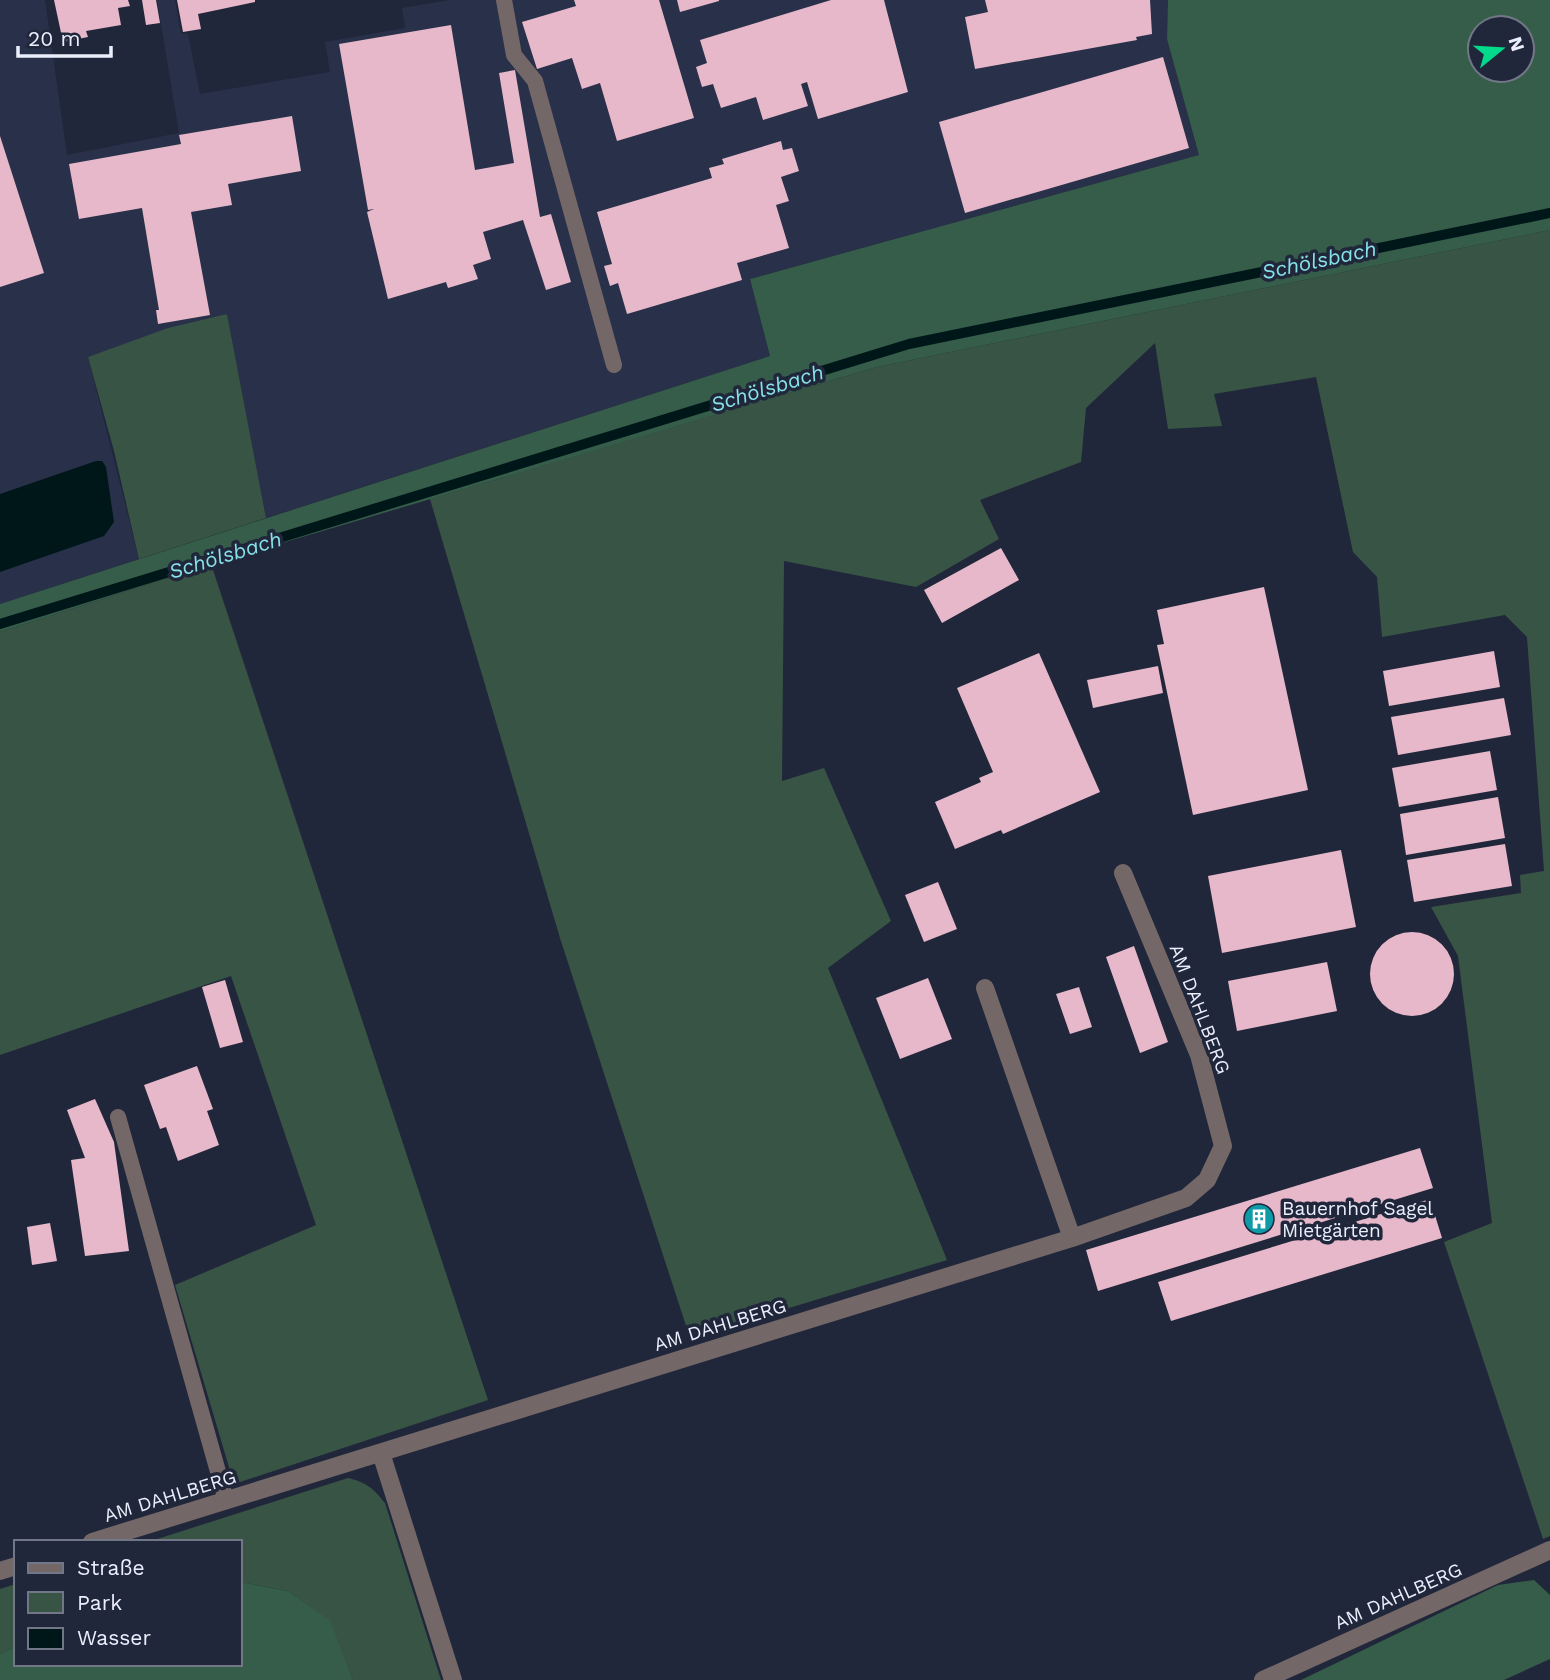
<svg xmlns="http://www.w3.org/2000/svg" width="1550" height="1680" viewBox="0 0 1550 1680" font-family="'Work Sans',sans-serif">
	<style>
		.built { fill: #293049 }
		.green { fill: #385445 }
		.forest { fill: #355d49; fill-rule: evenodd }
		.water { fill: #00171a }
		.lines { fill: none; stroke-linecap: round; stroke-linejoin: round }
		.stream { stroke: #00171a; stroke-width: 10 }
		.building { fill: #e6b8ca }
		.lane { stroke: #746767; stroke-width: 16 }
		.street { stroke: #746767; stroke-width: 18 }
		.labels { text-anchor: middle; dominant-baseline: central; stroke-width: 7; stroke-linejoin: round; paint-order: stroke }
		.street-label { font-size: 19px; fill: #ebeffd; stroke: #21273a }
		.poi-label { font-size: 19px; fill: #ebeffd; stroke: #21273a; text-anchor: start }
		.water-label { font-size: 21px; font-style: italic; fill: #87e1e9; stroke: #21273a }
	</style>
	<rect width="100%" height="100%" fill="#21273a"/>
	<path class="built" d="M0 0H45L67 155 179 133 157 0H175L181 34H188L200 94 330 72 325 42 405 28 402 8 450 0H1168L1167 39 1199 155 750 279 770 356 266 518 227 314 88 357 139 559 0 604Z"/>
	<path class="green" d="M1550 230V1536L1543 1539 1444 1242 1492 1223 1458 956 1431 907 1521 893 1520 875 1544 871 1527 637 1505 615 1382 637 1377 577 1353 552 1316 377 1214 394 1222 426 1168 429 1155 343 1086 408 1081 462 980 500 999 539 916 587 784 561 782 781 824 768 891 921 828 968 947 1260 690 1338 560 938 430 499 877 367Z
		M227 314 266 518 139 559 114 451 88 357 168 328Z
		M211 564 488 1400 234 1484 175 1285 316 1225 231 976 0 1055V632Z
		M348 1478C366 1482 374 1489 385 1503L441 1680H353L329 1620 288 1591 240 1582V1542H148Z
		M16 1584V1646L0 1654V1589Z"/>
	<path class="forest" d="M1168 0H1550V230L877 367 211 564 0 632V604L770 356 750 279 1199 155 1167 39ZM1480 28H1522V70H1480Z
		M1534 1580 1550 1595V1659L1504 1680H1301L1498 1585Z
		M240 1582 288 1591 330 1620 353 1680H0V1654L16 1646V1664H240Z"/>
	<path class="water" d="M96 461H102L106 467 114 522 104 536 0 572V494Z"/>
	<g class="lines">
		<path class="stream" d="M0 624 909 344 1550 213"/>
	</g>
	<path class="building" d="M54 0H128L130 6 118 8 121 25 86 31 88 37 63 42Z
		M142 0H156L160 23 146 25Z
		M177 0H255V2L198 14 201 29 183 32Z
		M574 0H659L694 118 617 141 600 83 582 89 572 58 537 69 522 22 576 6Z
		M677 0H719V1L680 12Z
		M831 0H884L908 92 818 119 807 82 801 84 808 106 763 120 756 97 721 108 713 84 702 87 696 67 707 63 700 40Z
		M985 0H1150L1152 34 1136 37 1137 40 975 69 965 17 988 12Z
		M451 25 475 170 514 163 499 73 515 70 540 217 551 214 571 282 546 290 523 220 483 232 491 259 473 265 478 279 448 288 446 282 388 299 367 212 374 209 368 210 339 44Z
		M1163 57 1189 148 965 213 939 122Z
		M292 116 301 171 228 184 232 205 191 212 210 315 158 324 156 310H159L142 208 79 219 69 164 181 144 179 135Z
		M0 136 44 273 0 287Z
		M781 141 783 150 792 148 799 171 781 177 789 201 776 205 789 248 737 263 742 280 627 314 618 283 610 286 604 266 612 264 597 212 712 178 709 168 724 164 722 159Z
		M1001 548 1019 580 942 623 924 590Z
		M1264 587 1308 790 1193 815 1157 645 1164 644 1157 610Z
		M1494 651 1500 687 1389 706 1383 671Z
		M1039 653 1100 792 1003 834 1001 830 955 849 935 802 981 782 979 778 993 772 957 688Z
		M1158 666 1163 693 1093 708 1087 680Z
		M1504 698 1511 735 1398 755 1391 717Z
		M1490 751 1497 790 1399 807 1392 768Z
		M1498 797 1505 838 1406 855 1400 814Z
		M1505 844 1512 886 1414 902 1407 860Z
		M1341 850 1356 927 1222 953 1208 876Z
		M938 882 957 929 924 942 905 895Z
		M1370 974a42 42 0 1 1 84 0a42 42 0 1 1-84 0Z
		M1134 946 1168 1042 1140 1053 1106 957Z
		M1327 962 1337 1011 1237 1031 1228 981Z
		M928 978 952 1039 900 1059 876 998Z
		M225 980 243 1042 220 1048 202 987Z
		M1079 987 1092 1027 1070 1034 1056 994Z
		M197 1066 213 1109 207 1111 219 1145 178 1161 166 1127 160 1129 144 1085Z
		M95 1099 114 1142 129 1251 85 1256 71 1160 85 1158 67 1110Z
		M1420 1148 1433 1188 1098 1291 1086 1250Z
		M1430 1199 1442 1238 1171 1321 1158 1282Z
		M50 1223 57 1261 32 1265 27 1227Z"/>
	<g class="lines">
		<path class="lane" d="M504 0 514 55 535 81 614 365
			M118 1117 226 1500"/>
		<path class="street" d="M1072 1238 1186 1198 1207 1180 1223 1146 1199 1055 1123 873
			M381 1453 453 1680
			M92 1542 1072 1238 985 988
			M0 1571 16 1566
			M1263 1680 1550 1550"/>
	</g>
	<defs>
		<g id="building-disc" transform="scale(1.575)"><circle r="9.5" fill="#0f9aa8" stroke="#21273a"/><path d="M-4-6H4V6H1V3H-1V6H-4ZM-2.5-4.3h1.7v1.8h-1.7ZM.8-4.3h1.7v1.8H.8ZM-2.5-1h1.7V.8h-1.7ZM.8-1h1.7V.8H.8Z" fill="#fff"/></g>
	</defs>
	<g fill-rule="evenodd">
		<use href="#building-disc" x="1259" y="1219"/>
	</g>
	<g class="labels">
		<g class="street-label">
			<text transform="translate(1200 1009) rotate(69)">AM DAHLBERG</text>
			<text transform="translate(720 1325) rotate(-17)">AM DAHLBERG</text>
			<text transform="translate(170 1496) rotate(-17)">AM DAHLBERG</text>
			<text transform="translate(1398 1596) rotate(-24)">AM DAHLBERG</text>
		</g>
		<g class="poi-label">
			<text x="1282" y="1208">Bauernhof Sagel<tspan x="1282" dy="22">Mietgärten</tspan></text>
		</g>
		<g class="water-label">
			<text transform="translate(1319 260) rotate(-12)">Schölsbach</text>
			<text transform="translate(767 388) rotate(-17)">Schölsbach</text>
			<text transform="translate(225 555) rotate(-17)">Schölsbach</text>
		</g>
	</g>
	<rect x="14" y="1540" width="228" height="126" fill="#21273a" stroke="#727788" stroke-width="2"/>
	<rect x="28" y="1563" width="35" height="10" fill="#746767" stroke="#727788" stroke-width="2"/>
	<text x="77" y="1575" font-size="21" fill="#ebeffd">Straße</text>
	<rect x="28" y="1592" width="35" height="21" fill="#385445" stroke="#727788" stroke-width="2"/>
	<text x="77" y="1610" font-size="21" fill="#ebeffd">Park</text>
	<rect x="28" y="1628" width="35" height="21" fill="#00171a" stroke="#727788" stroke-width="2"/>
	<text x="77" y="1645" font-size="21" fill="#ebeffd">Wasser</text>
	<g transform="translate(1501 49) rotate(72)"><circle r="33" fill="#21273a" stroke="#727788" stroke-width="2"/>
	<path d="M0-5L12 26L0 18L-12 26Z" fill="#01d98b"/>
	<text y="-10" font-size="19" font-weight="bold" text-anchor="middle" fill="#ebeffd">N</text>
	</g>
	<path d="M18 46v10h93v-10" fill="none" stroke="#ebeffd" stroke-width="3.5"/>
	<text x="28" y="46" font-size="21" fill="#ebeffd" stroke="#21273a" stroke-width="5" paint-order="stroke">20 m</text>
</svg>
